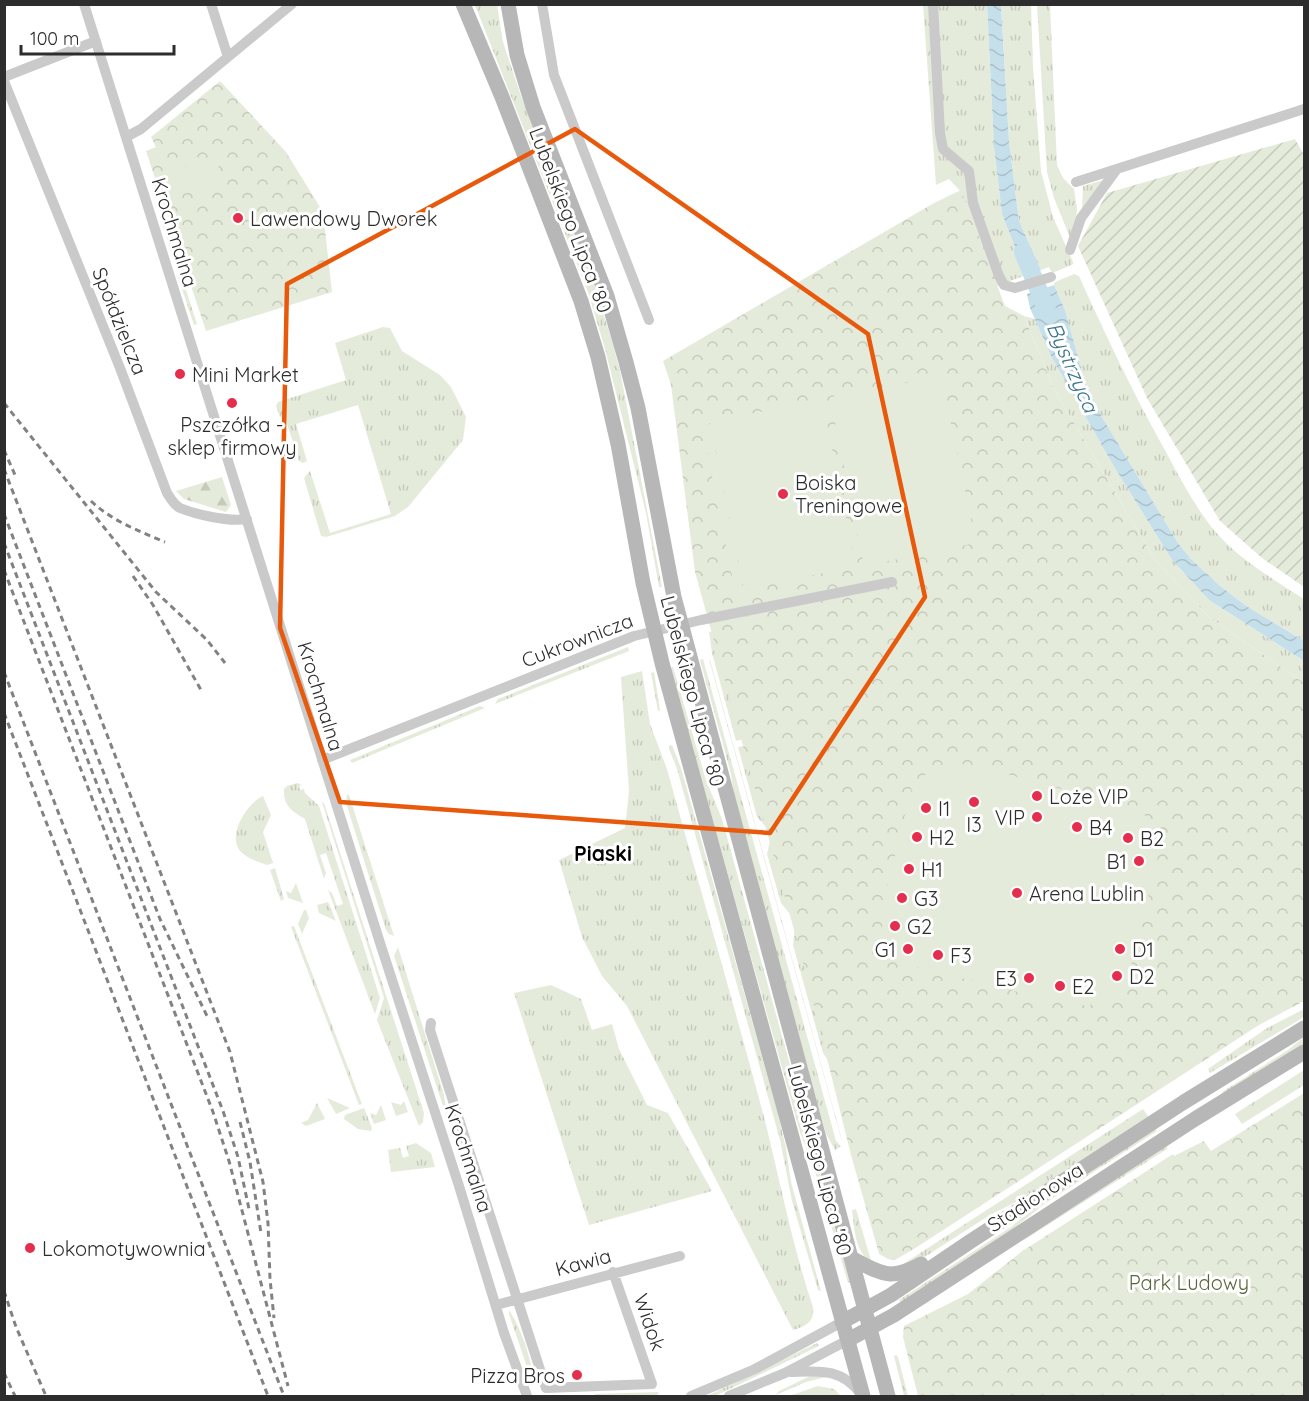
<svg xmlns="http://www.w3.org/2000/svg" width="1309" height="1401" viewBox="0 0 1309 1401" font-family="Quicksand,sans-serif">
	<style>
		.grass { fill: url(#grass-tufts) }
		.forest { fill: url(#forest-firs) }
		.park { fill: url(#park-crowns) }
		.garden { fill: url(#garden-furrows) }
		.pitch { fill: #e5ebda }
		.water { fill: url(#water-waves) }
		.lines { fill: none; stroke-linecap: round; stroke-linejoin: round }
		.river { stroke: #c6e0eb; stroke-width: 18 }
		.street { stroke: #cacaca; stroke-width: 10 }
		.secondary { stroke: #b7b7b7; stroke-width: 15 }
		.rail { stroke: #828282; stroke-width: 3; stroke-dasharray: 6 4.5; stroke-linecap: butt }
		.marked { fill: none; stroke: #e8590c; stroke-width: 4.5; stroke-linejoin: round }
		.poi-dot { fill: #e52e4e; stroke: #fff; stroke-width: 2 }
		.labels { text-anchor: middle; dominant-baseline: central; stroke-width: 6; stroke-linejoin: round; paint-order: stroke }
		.poi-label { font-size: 20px; fill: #2d2d2d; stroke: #fff; text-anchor: start }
		.street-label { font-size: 20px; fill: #2d2d2d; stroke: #fff }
		.park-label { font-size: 20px; fill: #55683b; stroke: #fff }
		.water-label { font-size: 21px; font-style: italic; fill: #3b778f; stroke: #fff }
		.neighbourhood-label { font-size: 21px; font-weight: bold; fill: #000; stroke: #fff }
	</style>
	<defs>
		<pattern id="grass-tufts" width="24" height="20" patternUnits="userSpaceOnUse" patternTransform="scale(1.5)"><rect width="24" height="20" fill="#e5ebda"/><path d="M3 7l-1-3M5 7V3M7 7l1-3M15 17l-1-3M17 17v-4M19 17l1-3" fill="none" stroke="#c5cabb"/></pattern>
		<pattern id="forest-firs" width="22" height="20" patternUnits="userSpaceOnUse" patternTransform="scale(1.5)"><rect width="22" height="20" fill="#e5ebda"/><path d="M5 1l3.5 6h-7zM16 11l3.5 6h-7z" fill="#c5cabb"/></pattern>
		<pattern id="park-crowns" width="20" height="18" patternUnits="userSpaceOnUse" patternTransform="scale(1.5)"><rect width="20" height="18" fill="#e5ebda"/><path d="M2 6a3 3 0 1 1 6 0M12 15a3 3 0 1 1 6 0" fill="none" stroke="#c5cabb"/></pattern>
		<pattern id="garden-furrows" width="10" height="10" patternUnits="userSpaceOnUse" patternTransform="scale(1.5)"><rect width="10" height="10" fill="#e5ebda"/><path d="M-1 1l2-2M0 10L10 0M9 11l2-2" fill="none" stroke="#c5cabb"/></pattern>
		<pattern id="water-waves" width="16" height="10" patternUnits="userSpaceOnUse" patternTransform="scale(1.5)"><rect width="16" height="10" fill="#c6e0eb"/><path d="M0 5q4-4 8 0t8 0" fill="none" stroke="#aac0ca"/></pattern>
	</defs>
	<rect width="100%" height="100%" fill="#fff"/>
	<path class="grass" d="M475 5H497L503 42 521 96 591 274 613 344 621 376 662 587H659L646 513 605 349 588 292Z
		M923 5H987L994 147 1002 214 1026 275 997 286 962 193 949 179 936 185Z
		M1001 5H1031L1033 67 1041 171 1053 217 1073 262 1072 265 1052 273 1049 267 1041 270 1019 221 1009 141Z
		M1037 5H1050L1057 165 1063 178 1074 189 1077 208 1076 221 1071 240 1054 198 1047 172Z
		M1107 179 1082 210 1083 186Z
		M164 219 176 256 173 258 161 220Z
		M181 274 197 324 194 325 178 277Z
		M1074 274 1079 276C1106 336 1134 395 1166 452 1180 478 1195 507 1214 530 1239 560 1272 578 1304 599V641L1245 605 1219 585 1191 559 1178 543 1102 417 1085 382 1065 310 1054 285 1055 282Z
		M1024 316 1035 319 1052 358 1113 465 1172 560 1209 600 1304 661V683L1209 617 1155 560 1054 389Z
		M383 327 390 328 402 351 440 375 451 387 466 417 463 440 408 507 395 516 326 537 321 536 304 478 310 471 330 533 391 514 358 405 296 424 307 461 303 463 299 461 286 421 280 417 276 406 278 402 346 380 335 343Z
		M623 623 624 630 577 644 578 641Z
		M722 628 747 738 736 741 712 653 709 632Z
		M628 647 629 651 495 704 498 699Z
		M703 659 836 1141 841 1146 835 1150 826 1134 821 1117 735 801 731 774 700 660Z
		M709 659 710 660 842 1140 841 1138Z
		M306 663 329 729 320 722 303 669Z
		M673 667 706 780 722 819 850 1282 848 1283 817 1178 800 1132 670 668Z
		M642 671 650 724 667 769C699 885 733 1001 764 1117 780 1180 792 1245 813 1307 815 1322 806 1326 793 1330L627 1006 602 976 582 937 559 860 625 828 629 791 621 677Z
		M654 672 660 710 658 711 651 673Z
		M480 706 485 708 352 763 350 760Z
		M672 745 681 768 777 1110 786 1148 791 1182 821 1291 818 1290 792 1201 780 1140 677 769 669 749V746Z
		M748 745 769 830 757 817 738 747Z
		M297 783 302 785 299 786 300 790 304 789 305 793 319 806 380 998 375 1014 328 890 332 893 337 906 343 904 326 853 320 855 326 873 324 879 305 819C292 811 283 806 284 789L287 786Z
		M347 794 349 795 394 936 389 934 386 930 346 803Z
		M263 796 271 815 263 832 273 863 267 865C259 862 248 859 241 852 226 836 247 803 263 796Z
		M322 802 324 803 424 1113 423 1122 419 1126 377 1020 384 998Z
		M771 837 794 919 781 903 767 854Z
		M275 868 284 899 281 901 270 870Z
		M296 883 303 903 288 898 286 891 291 893Z
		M328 902 329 904 336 921 319 913 317 905Z
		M304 910H306L309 918 302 934 298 924Z
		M294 926 362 1104 359 1105 291 927Z
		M795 926 836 1073 823 1053 793 945Z
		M398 947 444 1095 447 1114 445 1112 394 956Z
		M551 985 581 999 592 1030 612 1024 619 1049 647 1105 668 1113 712 1191 589 1225 514 993Z
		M1304 1009V1017L1210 1073 1208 1069 1267 1028Z
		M1304 1037V1045L1224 1094 1222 1092 1288 1050Z
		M1304 1070V1085L1242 1124 1235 1114Z
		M327 1098 350 1108 336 1114Z
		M404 1101 408 1112 396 1116 391 1102 401 1105Z
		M317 1103 325 1119 306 1126 301 1123 308 1120Z
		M381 1105 386 1120 374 1124 370 1113 376 1115Z
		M364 1108 372 1128 371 1131 358 1129 344 1119 345 1115Z
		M1143 1109 1150 1119 1034 1193 990 1215 909 1267 900 1266Z
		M1155 1128 1157 1131 1044 1204 1012 1230 901 1303 899 1300 1011 1227 1032 1209Z
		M416 1143 431 1153 435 1167 391 1172 388 1150 400 1148 403 1158 409 1156 406 1146Z
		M458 1146 461 1148 481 1213 471 1194 456 1147Z
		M1167 1146V1149L1021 1242 1030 1234Z
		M856 1209 872 1264C854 1250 855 1230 852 1210Z
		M509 1310C521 1328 534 1364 533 1385L509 1314Z
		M817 1343 819 1346 715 1396H707Z
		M896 1355 898 1357 908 1396H904L894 1356Z
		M810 1376 826 1377 806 1382 776 1395 779 1391Z
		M818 1386 834 1389 841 1396 835 1395 789 1396Z
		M658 1392 659 1394 653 1396H594L595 1394Z"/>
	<path class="forest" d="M222 477 231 505 226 512 184 499 176 491Z"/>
	<path class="park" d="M220 81 286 152 323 212 332 292 206 331 146 151 156 147 151 137Z
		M961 190 1005 306 1024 316 1054 389 1155 560 1209 617 1304 683V1001L1259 1025 917 1247 895 1260 888 1259 879 1254 878 1250 851 1155 804 966 695 572 671 385 663 361 934 203Z
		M1304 1093V1396H918L903 1337 904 1326 968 1294 1021 1252 1173 1154 1174 1156 1204 1141 1211 1151Z"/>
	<path class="garden" d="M1295 139 1304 155V587L1262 558 1220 521 1147 398 1078 246 1107 193Z"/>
	<path class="pitch" d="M216 158 223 183 168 198 161 173Z
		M941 376 976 543 864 566 830 397Z
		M822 399 856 566 744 590 710 422Z
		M710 424 743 589 735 591 702 426Z
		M954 763 976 766 1080 794 1124 803 1142 813 1149 819 1158 833 1161 851 1153 853V877L1130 970C1120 997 1100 1008 1071 1005L917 967C890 956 879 937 882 908L905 815 916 795 911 790C922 775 934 765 954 763Z"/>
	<path class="water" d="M987 5H1001L1009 141 1019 221 1041 270 1026 275 1002 214 994 147Z
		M1054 285 1065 310 1085 382 1102 417 1178 543 1191 559 1219 585 1245 605 1304 641V661L1209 600 1172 560 1113 465 1052 358 1030 308 1027 294Z"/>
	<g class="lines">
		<path class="river" d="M1023 252 1048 313"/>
		<path class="street" d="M84 4 381 946 459 1186 504 1333 527 1396
			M211 4 228 57
			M542 4 554 75 649 320
			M933 4 940 133 943 149 969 171 973 203 999 276 1004 285 1015 288 1051 277
			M4 77 96 41
			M4 81 120 368 167 493C171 499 174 505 180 508 197 515 229 522 247 519
			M126 137 141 129 292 4
			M1076 182 1304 109
			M1070 250 1081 218 1117 169
			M322 760 634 636 701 620 892 582
			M431 1023 430 1030 546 1388 652 1384 613 1272
			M496 1305 680 1256
			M791 1372C820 1371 841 1368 861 1394
			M691 1396 755 1369 842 1322
			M729 1396 785 1373 848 1340"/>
		<path class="secondary" d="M463 4 502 97 581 301 598 357 618 444 643 583 662 663 863 1396
			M508 4 517 55 533 107 607 296 626 362 638 408 674 597 888 1396
			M853 1259C882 1274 891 1281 921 1264
			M842 1322 891 1295 968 1243 1184 1102 1304 1028
			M848 1340 894 1315 1195 1119 1304 1052"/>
		<path class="rail" d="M4 403 156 592 207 640 225 663
			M4 450 15 475
			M4 469 230 1052 263 1182 268 1223 270 1279 274 1318
			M91 501C112 521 139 531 165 542
			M4 514 160 919 208 1018
			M4 543 223 1111 238 1157 249 1209
			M4 570 213 1112 229 1161 288 1386
			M133 576 153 605 201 690
			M4 672 284 1396
			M4 713 268 1396
			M240 1122 250 1162 261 1233
			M4 1291 16 1327 46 1396
			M4 1373 15 1396"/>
	</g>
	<path class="marked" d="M575 129 868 334 925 597 770 833 340 802 280 628 287 284Z"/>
	<g class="poi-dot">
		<circle cx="238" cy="218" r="6"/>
		<circle cx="180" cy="374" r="6"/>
		<circle cx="232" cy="403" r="6"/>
		<circle cx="783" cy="494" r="6"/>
		<circle cx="1037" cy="796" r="6"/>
		<circle cx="974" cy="802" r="6"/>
		<circle cx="926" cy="808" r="6"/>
		<circle cx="1037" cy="817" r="6"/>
		<circle cx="1077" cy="827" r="6"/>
		<circle cx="917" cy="837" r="6"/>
		<circle cx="1128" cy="838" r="6"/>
		<circle cx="1139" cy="861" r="6"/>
		<circle cx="909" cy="869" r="6"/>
		<circle cx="1017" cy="893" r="6"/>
		<circle cx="902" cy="898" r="6"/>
		<circle cx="895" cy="926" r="6"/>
		<circle cx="908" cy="949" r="6"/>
		<circle cx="1120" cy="949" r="6"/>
		<circle cx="938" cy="955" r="6"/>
		<circle cx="1117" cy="976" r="6"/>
		<circle cx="1029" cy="978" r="6"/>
		<circle cx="1060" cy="986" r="6"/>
		<circle cx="30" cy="1248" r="6"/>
		<circle cx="577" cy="1375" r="6"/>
	</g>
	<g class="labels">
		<g class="poi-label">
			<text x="250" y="218">Lawendowy Dworek</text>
			<text x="192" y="374">Mini Market</text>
			<text x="232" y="424" text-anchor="middle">Pszczółka -<tspan x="232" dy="23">sklep firmowy</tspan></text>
			<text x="795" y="482">Boiska<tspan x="795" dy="23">Treningowe</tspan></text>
			<text x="1049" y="796">Loże VIP</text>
			<text x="938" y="808">I1</text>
			<text x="1025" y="817" text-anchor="end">VIP</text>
			<text x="974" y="824" text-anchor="middle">I3</text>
			<text x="1089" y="827">B4</text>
			<text x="929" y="837">H2</text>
			<text x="1140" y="838">B2</text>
			<text x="1127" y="861" text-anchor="end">B1</text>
			<text x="921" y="869">H1</text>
			<text x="1029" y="893">Arena Lublin</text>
			<text x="914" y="898">G3</text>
			<text x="907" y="926">G2</text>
			<text x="896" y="949" text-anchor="end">G1</text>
			<text x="1132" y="949">D1</text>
			<text x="950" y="955">F3</text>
			<text x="1129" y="976">D2</text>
			<text x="1017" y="978" text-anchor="end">E3</text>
			<text x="1072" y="986">E2</text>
			<text x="42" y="1248">Lokomotywownia</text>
			<text x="565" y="1375" text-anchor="end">Pizza Bros</text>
		</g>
		<g class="street-label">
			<text transform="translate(571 220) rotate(69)">Lubelskiego Lipca '80</text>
			<text transform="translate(175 232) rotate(73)">Krochmalna</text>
			<text transform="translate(120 321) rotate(68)">Spółdzielcza</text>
			<text transform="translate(577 640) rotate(-21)">Cukrownicza</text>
			<text transform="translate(693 691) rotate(75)">Lubelskiego Lipca '80</text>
			<text transform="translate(321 696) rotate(73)">Krochmalna</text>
			<text transform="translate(469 1158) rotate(72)">Krochmalna</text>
			<text transform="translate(820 1160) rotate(75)">Lubelskiego Lipca '80</text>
			<text transform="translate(1035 1197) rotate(-33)">Stadionowa</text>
			<text transform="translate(583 1262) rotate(-15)">Kawia</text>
			<text transform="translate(650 1322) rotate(71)">Widok</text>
		</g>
		<g class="park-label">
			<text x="1189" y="1282">Park Ludowy</text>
		</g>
		<g class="water-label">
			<text transform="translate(1073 367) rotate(66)">Bystrzyca</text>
		</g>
		<g class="neighbourhood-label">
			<text x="603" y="853">Piaski</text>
		</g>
	</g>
	<rect width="1309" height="1401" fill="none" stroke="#2d2d2d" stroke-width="12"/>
	<path d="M21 45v9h153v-9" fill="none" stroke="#2d2d2d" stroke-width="3"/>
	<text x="30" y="45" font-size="18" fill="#2d2d2d" stroke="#ffffff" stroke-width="4.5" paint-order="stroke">100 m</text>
</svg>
